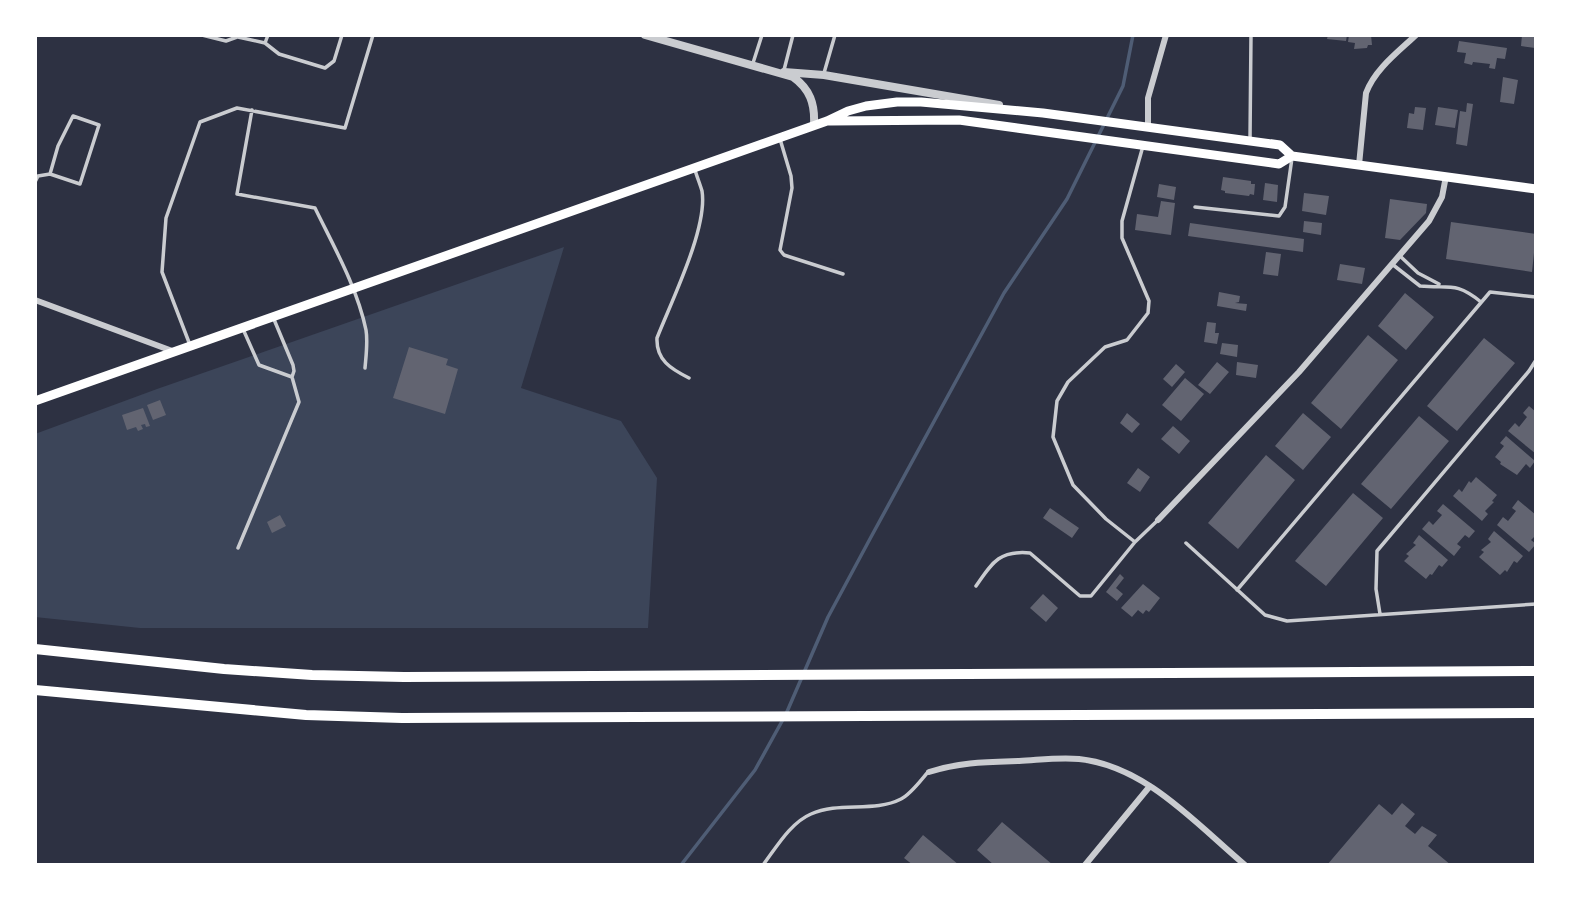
<svg xmlns="http://www.w3.org/2000/svg" width="1571" height="900" viewBox="0 0 1571 900" font-family="Roboto,sans-serif">
	<style>
		.green { fill: #3c4559 }
		.lines { fill: none; stroke-linecap: round; stroke-linejoin: round }
		.stream { stroke: #4f5d75; stroke-width: 3.5 }
		.building { fill: #626471 }
		.service { stroke: #caccd0; stroke-width: 3.5 }
		.minor { stroke: #caccd0; stroke-width: 6 }
		.tertiary { stroke: #caccd0; stroke-width: 8 }
		.secondary { stroke: #fff; stroke-width: 9 }
		.motorway { stroke: #fff; stroke-width: 10 }
	</style>
	<rect width="100%" height="100%" fill="#2d3142"/>
	<path class="green" d="M564 247 521 388 621 421 657 478 648 628H140L35 617V434L157 389Z"/>
	<g class="lines">
		<path class="stream" d="M681 865 755 770 786 714 828 617 871 537 1004 293 1067 199 1123 86 1133 35"/>
	</g>
	<path class="building" d="M1328 35H1347L1346 41 1327 39Z
		M1349 35H1371L1372 45H1368L1367 48 1354 49 1355 43 1348 42Z
		M1522 35H1536L1535 48 1521 46Z
		M1459 41 1507 48 1505 59 1497 58 1495 69 1489 68 1490 64 1473 62 1472 65 1464 63 1466 53 1457 52Z
		M1503 77 1518 80 1514 104 1500 102Z
		M1467 103 1473 104 1467 146 1456 144 1460 111 1466 112Z
		M1415 107 1426 108 1423 130 1407 128 1409 113 1414 114Z
		M1438 107 1458 110 1455 128 1435 125Z
		M1223 177 1251 181V184H1255L1254 195 1250 194 1249 196 1225 193V191L1221 190Z
		M1265 183 1278 185 1277 202 1263 200Z
		M1159 184 1176 187 1174 200 1157 197Z
		M1304 193 1329 196 1326 215 1302 211Z
		M1390 199 1427 204 1426 213 1400 240 1385 238Z
		M1161 201 1175 203 1171 235 1135 230 1137 214 1158 217Z
		M1304 221 1322 223 1321 235 1303 232Z
		M1451 222 1536 234 1532 272 1446 259Z
		M1190 223 1304 239 1303 252 1188 236Z
		M1266 252 1281 254 1278 276 1263 274Z
		M1340 264 1365 268 1362 284 1337 280Z
		M1219 292 1240 296 1239 302 1235 303 1247 304 1246 311 1217 306Z
		M1405 293 1434 317 1406 350 1378 326Z
		M1207 322 1216 323 1215 333H1219L1217 344 1204 342Z
		M1368 335 1398 360 1341 429 1311 403Z
		M1484 338 1515 363 1457 431 1427 406Z
		M1222 343 1238 345 1237 357 1220 354Z
		M409 347 448 359 446 365 458 369 445 414 393 398Z
		M1217 362 1229 372 1210 394 1198 385Z
		M1237 362 1258 365 1256 378 1236 375Z
		M1176 364 1185 372 1172 387 1163 379Z
		M1185 378 1204 394 1181 421 1162 405Z
		M160 400 166 415 153 420 147 405Z
		M1529 406 1536 412V454L1508 431 1515 423 1519 427 1527 417 1523 413Z
		M143 408 150 426 146 427 145 424 141 425 143 429 138 431 136 427 127 430 122 415Z
		M1127 413 1140 424 1132 433 1120 423Z
		M1303 413 1331 437 1303 470 1275 446Z
		M1419 416 1449 441 1391 509 1361 484Z
		M1173 426 1190 441 1179 454 1161 439Z
		M1506 436 1535 461 1530 468 1526 464 1517 475 1500 464 1501 462 1495 457 1504 446 1500 443Z
		M1266 455 1295 480 1238 549 1208 523Z
		M1138 468 1150 477 1140 492 1127 483Z
		M1476 477 1497 495 1492 501 1494 502 1485 511 1488 514 1482 521 1453 496 1459 489 1462 492 1469 481 1471 483Z
		M1353 493 1383 518 1326 586 1295 561Z
		M1518 500 1536 515V535L1531 540 1536 544 1529 552 1497 525 1503 517 1508 521 1516 511 1512 508Z
		M1443 504 1475 531 1469 538 1465 535 1457 544 1461 547 1454 556 1422 529 1429 521 1433 525 1442 515 1437 511Z
		M1050 508 1079 528 1072 538 1043 518Z
		M280 515 286 526 272 533 267 522Z
		M1494 531 1523 556 1517 563 1514 561 1507 572 1505 570 1500 575 1479 557 1484 552 1481 550 1491 542 1488 539Z
		M1419 535 1448 560 1442 567 1439 565 1432 575 1430 574 1426 579 1404 561 1409 556 1406 554 1416 545 1413 543Z
		M1120 574 1124 578 1116 588 1123 594 1117 601 1106 592Z
		M1143 584 1160 598 1149 612 1146 610 1143 614 1138 610 1132 617 1121 608Z
		M1043 594 1058 608 1046 622 1030 608Z
		M1402 803 1415 814 1405 826 1415 834 1422 826 1437 835 1428 846 1451 865H1327L1379 804 1392 815Z
		M1002 822 1053 865H994L977 850Z
		M923 835 959 865H913L904 858Z"/>
	<g class="lines">
		<path class="service" d="M202 35 226 41 237 37
			M238 37 265 43 279 54 325 68 334 61 342 35
			M265 43 268 35
			M753 63 762 35
			M784 70 793 35
			M824 73 835 35
			M252 110 237 194 315 208C334 247 357 287 366 330 368 342 366 356 365 368
			M780 139 791 176 792 188 780 250 784 255 843 274
			M1250 139 1251 35
			M35 182 38 176 50 174 80 184 99 125 73 116 58 146 50 174
			M1195 207 1279 216 1285 207 1292 158
			M1400 256 1418 273 1439 284
			M1392 264 1420 286C1449 289 1455 281 1481 302
			M243 329 259 365 292 377 294 371 293 365 273 317
			M190 345 162 272 166 218 200 122 237 108 345 128 373 35
			M689 378C671 369 656 360 657 338 671 302 708 228 702 191 700 184 697 177 695 170
			M1135 542 1106 519 1073 485 1053 437 1057 401 1068 382 1105 347 1127 340 1148 313 1149 301 1122 238V221L1143 146
			M1186 543 1265 615 1287 621 1536 604
			M238 548 299 402 292 377
			M976 586C992 563 999 550 1030 553L1080 596H1091L1135 542 1158 520
			M1237 590 1490 292 1536 297
			M1380 614 1376 589 1377 551 1529 371 1536 360
			M763 865C776 848 790 823 811 814 839 801 874 813 901 799 911 794 921 780 928 772"/>
		<path class="minor" d="M1148 127V98L1166 35
			M1359 165 1366 93C1375 69 1398 52 1416 35
			M35 300 175 352
			M1158 520 1299 372 1429 221 1442 197 1446 176
			M929 772C960 762 987 762 1019 761 1039 760 1059 757 1079 759 1146 766 1196 824 1245 865
			M1085 865 1150 786"/>
		<path class="tertiary" d="M645 35 793 77C810 89 815 104 814 124
			M784 72 824 75 999 105"/>
		<path class="secondary" d="M830 121 959 120 1279 164 1292 156
			M35 401 827 121 848 111 866 106 897 102H921L1043 113 1280 145 1292 156 1536 189"/>
		<path class="motorway" d="M35 649 224 669 312 675 404 677 1536 671
			M35 690 306 715 402 718 1536 713"/>
	</g>
	<rect width="1571" height="900" fill="none" stroke="#ffffff" stroke-width="74"/>
</svg>
